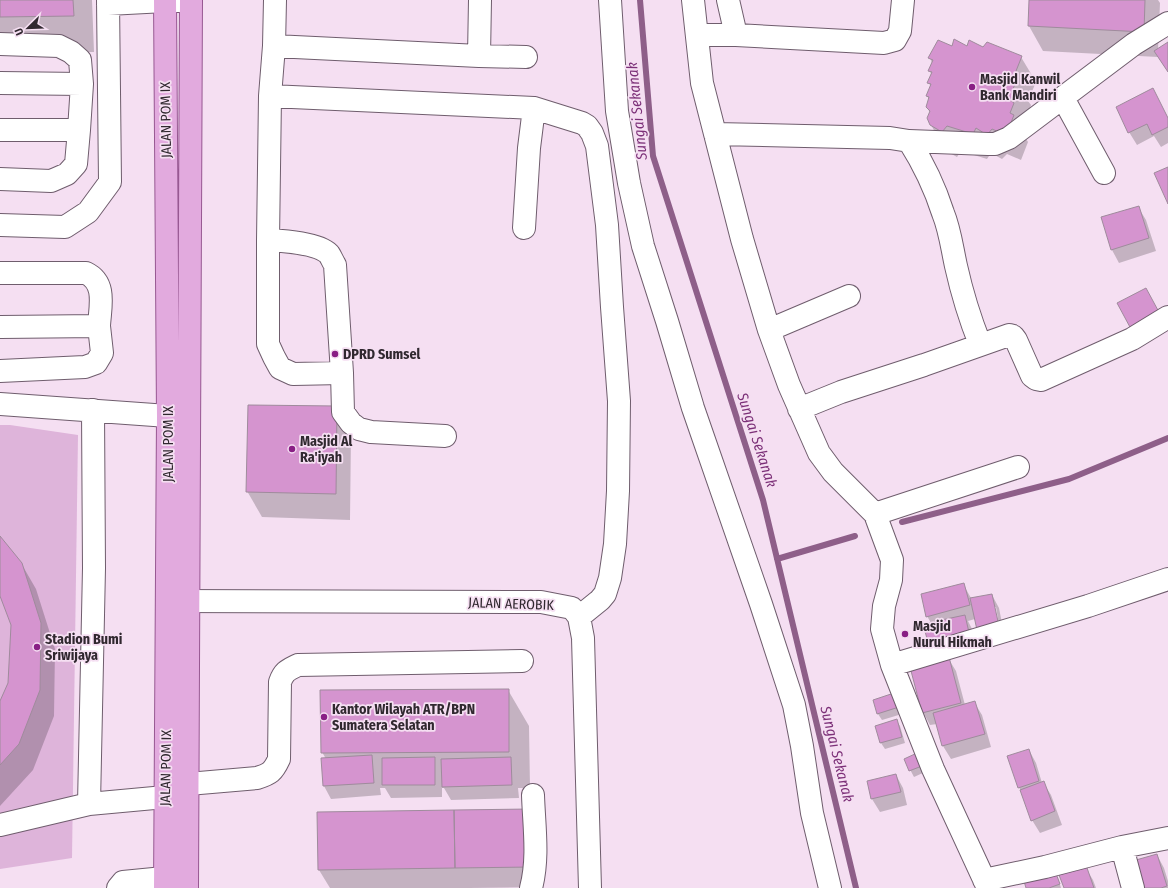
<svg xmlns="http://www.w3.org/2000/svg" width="1168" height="888" viewBox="0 0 1168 888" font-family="'Fira Sans Condensed',sans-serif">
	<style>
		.green { fill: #deb4da }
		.shadow { fill: #0003; fill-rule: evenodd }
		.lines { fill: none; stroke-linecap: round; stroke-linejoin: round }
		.stream { stroke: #8e5f89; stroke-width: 6 }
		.building { fill: #d594cf; stroke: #9f8b9c }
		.minor-casing { stroke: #6f5d6d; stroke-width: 24 }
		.major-casing { stroke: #975892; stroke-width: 24 }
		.minor { stroke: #fff; stroke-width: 22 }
		.major { stroke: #e2aade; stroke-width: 22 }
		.poi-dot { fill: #891f85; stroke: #f5dff2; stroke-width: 1.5 }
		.labels { text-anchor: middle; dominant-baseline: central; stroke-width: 3.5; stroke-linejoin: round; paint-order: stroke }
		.poi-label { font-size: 14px; font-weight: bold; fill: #30282f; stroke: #f5dff2; text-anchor: start }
		.street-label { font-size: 14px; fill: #30282f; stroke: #f5dff2 }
		.water-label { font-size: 15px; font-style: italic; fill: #7c3078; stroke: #f5dff2 }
	</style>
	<rect width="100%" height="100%" fill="#f5dff2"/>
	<path class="green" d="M0 425H10L78 435 72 858 0 869Z"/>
	<path class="shadow" d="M0 0H92L94 52 0 53Z
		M1030 0H1158L1160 3 1158 50 1168 43V72L1158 57 1043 51 1029 26Z
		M968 47 983 48 1021 57 1036 82 1028 101 1031 105 1028 114 1025 137 1028 142 1021 160 1007 154 1002 159 991 153 987 159 961 151 957 157 946 151 931 125 930 113 927 107 929 99 927 96 931 87 929 83 932 75 929 70 932 63 930 58 952 48Z
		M1153 90 1168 118V143L1161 147 1154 136 1137 145 1129 132Z
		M1138 207 1146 220 1156 251 1119 263 1112 250Z
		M336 407 351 433 350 520 262 517 247 491Z
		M0 538 21 563 36 589 55 649 54 716 33 770 0 806V703L9 684 12 624 0 594Z
		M963 584 971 598 992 595 999 608 1005 639 975 619 968 621 972 629 977 650 931 623 927 616ZM994 607H996L1000 631Z
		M948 658 956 671 965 705 974 702 982 715 991 747 951 759 943 746 937 724 930 725 923 712Z
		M508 690 529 726 530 788H518L519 798 451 800 444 788H442V797L391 798 385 788H380L381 795 331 799 324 786 326 759 322 752Z
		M893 694 902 714 882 720 878 714 874 701Z
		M896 720 900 726 905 743 885 749 881 743 876 726Z
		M1029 750 1036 763 1042 783 1043 782 1051 795 1062 825 1040 833 1032 820 1019 787Z
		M905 760 920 761 925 772 914 777Z
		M896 775 903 788 907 805 880 812 872 799 868 782Z
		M541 829 542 887 469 888H330L319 870Z
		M1157 855 1164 868 1168 881V888H1138Z
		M1085 867 1093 880 1096 888H1065Z
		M1054 872 1058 878 1061 888H1027Z"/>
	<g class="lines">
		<path class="stream" d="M640 0 653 156 763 500 856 888
			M902 522 1069 479 1168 438
			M777 559 855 536"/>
	</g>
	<path class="building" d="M0 0H73L74 16 0 17Z
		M1029 0H1145L1144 32 1028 26Z
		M954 39 967 46 969 40 983 47 987 42 1022 56 1014 76 1017 79 1013 89 1016 91 1010 100 1014 103 1010 113 1014 115 1006 135 992 129 987 135 976 128 973 134 947 126 942 132 930 125 927 118 930 111 926 107 929 97 926 96 931 84 927 83 932 72 928 71 933 60 928 58 938 40 952 46Z
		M1168 42V72L1154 51Z
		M1153 88 1168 118V127L1152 135 1147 124 1128 133 1116 107Z
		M1168 167V204L1154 173Z
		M1139 206 1149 238 1111 250 1101 217Z
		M1146 288 1160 314 1131 329 1117 303Z
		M248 405 337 406 336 494 246 492Z
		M0 536 22 563 41 623 40 690 19 744 0 765V701L8 683 11 625 0 596Z
		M964 583 970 605 926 617 921 594Z
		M992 594 999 626 977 630 970 598Z
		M965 615 970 637 929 646 923 624Z
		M949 657 961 703 922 713 910 667Z
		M509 689V752L321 753 320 690Z
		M894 693 899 707 877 714 873 700Z
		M975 701 985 734 942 746 933 713Z
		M897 719 902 737 880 743 875 726Z
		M1029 749 1039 781 1018 788 1007 756Z
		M917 753 922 766 909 771 904 759Z
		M372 755 374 783 323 786 321 758Z
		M435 757V785H382V758Z
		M511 757 512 785 442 787 441 759Z
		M896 774 901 792 871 799 867 781Z
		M1044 781 1055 811 1031 821 1020 790Z
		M530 809 532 867 455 868 454 810Z
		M454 810 455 868 318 870 317 812Z
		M1157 854 1167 886 1161 888H1137L1129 862Z
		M1086 865 1094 888H1064L1059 875Z
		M1055 871 1060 884 1049 888H1026L1024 881Z"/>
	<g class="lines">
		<g class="minor-casing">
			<path id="minor" d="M610 0 617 111 629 183 643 246 667 321 693 408 761 604 794 705 802 746 812 813 830 888
				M693 0 702 83 742 239 769 330 789 385 819 453 833 472 875 514 892 560 891 580 884 606 882 629 892 665 933 769 988 888
				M728 0 736 35 884 43 895 40 900 31 903 0
				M108 4 165 1H191
				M697 35H736
				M0 44 59 46 71 52 80 60 82 84 79 130 76 164 67 174 51 181 0 179
				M274 46 479 56 526 57
				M479 56 480 0
				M0 83 82 84
				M270 96 534 108
				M1063 98 1104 173
				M0 130H79
				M715 134 890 138 909 141C923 163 935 188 943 213 950 230 952 248 956 266 962 293 970 319 980 344
				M909 141 988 144H995L1009 138 1134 44 1168 23
				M0 225 65 227 88 212 110 182 108 0
				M524 228 529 148 534 108 582 123 587 126 592 133 597 146 607 225 612 307 619 401 618 491 615 544 610 578 605 594 600 600 579 617
				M268 240C283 241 318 243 329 254 331 257 333 262 335 265L342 373 293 374 280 368 274 357 268 344V240L270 96 274 46 275 0
				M0 273H86C107 283 100 307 99 326
				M0 327 99 326 102 353 96 363 85 367 0 371
				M769 330 849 296
				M342 373 343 412 351 423 359 429 371 432 445 436
				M0 404 168 416H188
				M799 409 841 392 924 365 1009 335 1013 336 1016 340 1032 376 1036 379 1041 380 1132 339 1168 317
				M875 514 1018 467
				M170 601 541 602 572 608 579 617 583 638 590 888
				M892 665 1088 606 1168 579
				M188 784 257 778C270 774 273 772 279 759L280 682C284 671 288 670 298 665L522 661
				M89 804 165 797
				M0 825 89 804 94 568 93 410
				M1122 847 1133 888
				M984 880 1045 867 1122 847 1168 838
				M118 888 123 882 164 878
				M531 888C539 858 534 826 533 795"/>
		</g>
		<g class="major-casing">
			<path id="major" d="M165 888 168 416 165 0
				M187 888 191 0"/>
		</g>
		<use href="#minor" class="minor"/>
		<use href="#major" class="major"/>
	</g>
	<g class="poi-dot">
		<circle cx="972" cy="87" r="4"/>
		<circle cx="335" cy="354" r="4"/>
		<circle cx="292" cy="449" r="4"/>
		<circle cx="905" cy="634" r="4"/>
		<circle cx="37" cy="647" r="4"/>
		<circle cx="324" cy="717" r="4"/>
	</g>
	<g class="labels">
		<g class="poi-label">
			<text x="980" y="79">Masjid Kanwil<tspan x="980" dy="16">Bank Mandiri</tspan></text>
			<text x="343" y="354">DPRD Sumsel</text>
			<text x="300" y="441">Masjid Al<tspan x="300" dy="16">Ra'iyah</tspan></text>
			<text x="913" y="626">Masjid<tspan x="913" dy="16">Nurul Hikmah</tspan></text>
			<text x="45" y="639">Stadion Bumi<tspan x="45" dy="16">Sriwijaya</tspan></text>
			<text x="332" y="709">Kantor Wilayah ATR/BPN<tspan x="332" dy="16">Sumatera Selatan</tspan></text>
		</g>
		<g class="street-label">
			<text transform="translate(166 120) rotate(-91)">JALAN POM IX</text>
			<text transform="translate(168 444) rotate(-90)">JALAN POM IX</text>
			<text transform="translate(511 604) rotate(2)">JALAN AEROBIK</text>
			<text transform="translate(166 768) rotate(-89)">JALAN POM IX</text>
		</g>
		<g class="water-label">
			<text transform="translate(637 111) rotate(-96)">Sungai Sekanak</text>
			<text transform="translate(757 440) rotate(72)">Sungai Sekanak</text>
			<text transform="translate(837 754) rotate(76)">Sungai Sekanak</text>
		</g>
	</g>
	<g transform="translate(28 28) rotate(247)" stroke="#f5dff2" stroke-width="3" paint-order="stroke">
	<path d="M0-3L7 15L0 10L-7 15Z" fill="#30282f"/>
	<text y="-6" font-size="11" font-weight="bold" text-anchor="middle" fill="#30282f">U</text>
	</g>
</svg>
